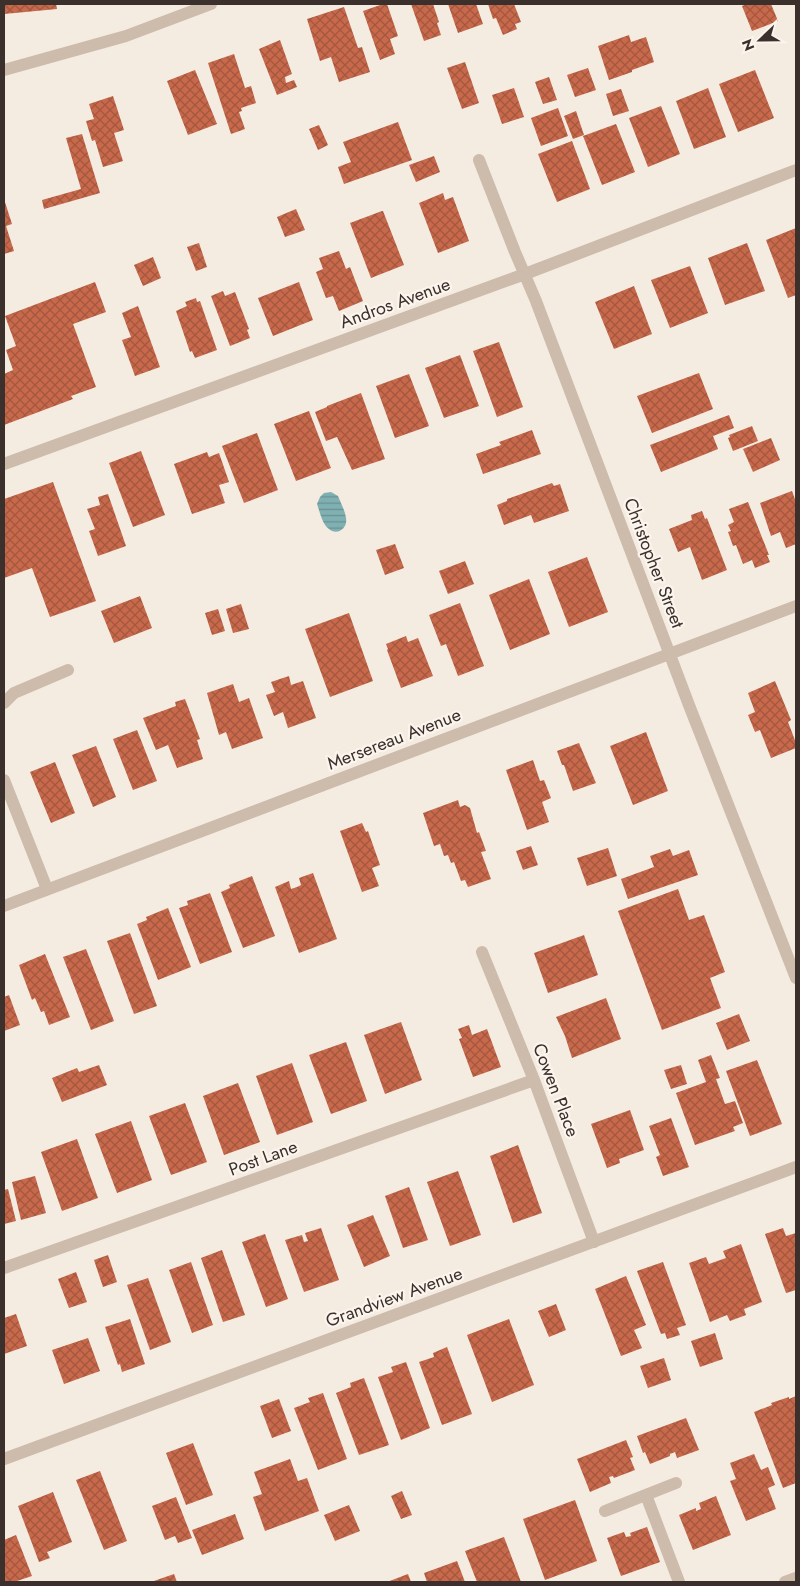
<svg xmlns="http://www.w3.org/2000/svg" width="800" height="1586" viewBox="0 0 800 1586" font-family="Jost,sans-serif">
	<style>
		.water { fill: url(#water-rules) }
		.building { fill: url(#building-cross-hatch) }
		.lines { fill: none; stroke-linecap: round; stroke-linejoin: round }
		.service { stroke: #cdbbac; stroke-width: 12 }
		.minor { stroke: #cdbbac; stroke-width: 12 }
		.tertiary { stroke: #cdbbac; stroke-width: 12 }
		.labels { text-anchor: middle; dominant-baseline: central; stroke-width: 4.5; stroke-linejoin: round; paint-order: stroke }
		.street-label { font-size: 18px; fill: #3b302b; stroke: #fbf5ee }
	</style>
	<defs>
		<pattern id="water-rules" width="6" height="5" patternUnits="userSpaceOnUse" patternTransform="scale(1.25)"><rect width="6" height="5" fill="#7fb0b2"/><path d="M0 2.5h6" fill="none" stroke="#699091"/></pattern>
		<pattern id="building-cross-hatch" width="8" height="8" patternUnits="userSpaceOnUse" patternTransform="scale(1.25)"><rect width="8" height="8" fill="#c8694b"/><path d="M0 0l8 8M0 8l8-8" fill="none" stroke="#a4573f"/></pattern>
	</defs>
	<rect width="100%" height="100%" fill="#f4ebe1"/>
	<path class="water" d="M331 492 338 496C341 503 345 511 346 518 348 528 337 536 329 529 322 524 320 512 317 504L320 497 324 493Z"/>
	<path class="building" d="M4 4H56L57 9 4 14Z
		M383 4H387L398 36 390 39 395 54 380 60 363 11Z
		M411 4H433L439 22 437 23 441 35 424 41Z
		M448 4H476L483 24 458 33Z
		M488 4H514L521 22 515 24 517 29 503 35 496 18 493 19Z
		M747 4H771L778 21 752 31 742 6Z
		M344 7 358 48 362 47 370 72 339 82 331 57 320 61 307 19Z
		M629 35 631 42 646 37 654 62 632 70V72L609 80 598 46Z
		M280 40 292 74 285 77 286 83 294 80 297 87 277 95 259 49Z
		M234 54 245 88 251 86 256 103 241 108 242 111 239 112 245 129 231 134 208 63Z
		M465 62 479 103 462 109 447 68Z
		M588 68 596 90 575 97 567 75Z
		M195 70 217 124 188 135 167 81Z
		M755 70 774 118 738 132 719 84Z
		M549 77 557 100 543 104 535 82Z
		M514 88 524 117 502 124 492 95Z
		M708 88 726 137 694 149 676 101Z
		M621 89 629 111 613 116 606 94Z
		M113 96 124 130 114 133 123 161 103 167 95 140 92 141 86 121 94 119 89 104Z
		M661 106 680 154 648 167 629 118Z
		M558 108 568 136 541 146 531 118Z
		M576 111 584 135 573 139 564 116Z
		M398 122 412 160 344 184 338 167 351 162 343 142Z
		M616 124 635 172 602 185 583 136Z
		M319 125 328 145 318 150 309 129Z
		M82 134 100 193 44 209 42 200 81 189 66 138Z
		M572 141 590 189 557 202 538 154Z
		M434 156 440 172 416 182 409 165Z
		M443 193 445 200 453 197 469 241 438 253 419 203Z
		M4 199 12 224 6 226 14 251 4 254Z
		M296 209 305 230 285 237 277 217Z
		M382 211H383L404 265 371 278 350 223Z
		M796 228V295L788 298 766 240Z
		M199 243 207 267 196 271 187 247Z
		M747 243 765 291 725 305 708 258Z
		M339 251 346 269 350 267 363 301 339 311 333 296 326 298 316 272 323 269 319 258Z
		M153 257 161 278 143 286 134 265Z
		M690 266 708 313 670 328 651 280Z
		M95 282 106 312 73 324 96 387 71 396 73 399 4 425V374L13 370 6 350 16 346 5 316Z
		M299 282 313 320 273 336 258 298Z
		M634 286 652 334 614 349 595 302Z
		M223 291 225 296 235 292 249 329 247 330 250 338 230 346 211 296Z
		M196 298 197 302 200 301 217 350 195 358 192 351 190 352 176 311 187 306 185 302Z
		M138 306 160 367 135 376 122 340 131 337 122 313Z
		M499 342 523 407 497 417 473 351Z
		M460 355 479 406 444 418 425 368Z
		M699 373 713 409 652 433 637 396Z
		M409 374 429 426 395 438 376 386Z
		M361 393 385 459 352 470 337 437 326 441 315 412 327 407V406Z
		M309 411 331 468 296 481 274 424Z
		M729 415 734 428 713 436 718 449 661 472 650 445Z
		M752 426 758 441 733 451 728 438 730 437 729 435Z
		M532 430 541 454 483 474 476 454 501 445 499 442Z
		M257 433 278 490 244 503 222 446Z
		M771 438 780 460 753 472 743 449Z
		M141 451 165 515 133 527 109 463Z
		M207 452 209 457 219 453 229 482 219 485 225 503 192 514 174 464Z
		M53 482 96 601 50 617 32 568 4 578V499Z
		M552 483 554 486 560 484 569 511 534 523 531 515 504 525 497 505 507 501V499Z
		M792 491 796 502V544L786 548 780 532 771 536 760 503Z
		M108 494 126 546 98 556 89 531 95 529 87 509 100 505 98 497Z
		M748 502 769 555H767L770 562 755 568 752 560 743 564 736 545 733 546 728 532 731 531 728 525 734 522 729 509Z
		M702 511 705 519 707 518 727 570 702 580 690 547 678 552 669 529 692 520 691 515Z
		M395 544 404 568 385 575 376 550Z
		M587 557 608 612 569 627 548 572Z
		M465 561 474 584 448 594 439 571Z
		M529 579 550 634 510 650 489 595Z
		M140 596 152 628 114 643 101 611Z
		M460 603 484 666 458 676 446 644 441 646 429 615Z
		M241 604 249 629 233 633 226 609Z
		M218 609 225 631 212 635 205 613Z
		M349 613 373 681 330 697 305 629Z
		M406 636 408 642 418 638 433 676 401 688 387 650 388 649 386 644Z
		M289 676 291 685 303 681 316 718 288 728 283 712 274 716 266 695 275 692 271 682Z
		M775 681 791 720 788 722 796 743V748L771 758 760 730 755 732 748 715 755 712 748 693Z
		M233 684 239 702 249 698 263 738 232 749 226 732 219 735 207 693Z
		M185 699 200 739 197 740 203 759 177 768 168 745 156 750 143 718 176 706 175 702Z
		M137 730 157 781 133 790 113 739Z
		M646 732 668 791 633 805 610 746Z
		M579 743 596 783 573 791 564 765H562L557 751Z
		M96 746 116 797 93 807 72 755Z
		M533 760 540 781 544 780 551 798 542 802 549 822 527 830 506 770Z
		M55 762 75 813 51 823 30 772Z
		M458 800 460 807 465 805 470 808 477 833 479 832 486 851 481 852 491 879 468 887 465 880 461 881 454 862 451 863 448 855 444 856 440 844 434 846 423 813Z
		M362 823 366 832 368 831 380 865 372 868 379 886 362 892 340 831Z
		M531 846 538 865 523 870 516 851Z
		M608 848 617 876 587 886 577 858Z
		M670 849 673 856 689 850 698 875 628 899 621 879 654 867 650 856Z
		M313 873 337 939 299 953 275 887 289 881 291 889 297 887 301 885 299 878Z
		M252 876 275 936 243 948 221 892 230 888 229 885Z
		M678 889 689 920 704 915 725 972 710 978 721 1008 662 1030 618 911Z
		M210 893 232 952 200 964 179 908 188 905 187 901Z
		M168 908 191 967 158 980 137 924 147 920 146 917Z
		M130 933 157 1006 134 1014 107 941Z
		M584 935 598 975 548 993 534 953Z
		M86 949 114 1021 91 1030 63 957Z
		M45 954 70 1017 49 1025 44 1011 41 1012 35 998 32 1000 19 965Z
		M9 995 20 1025 4 1031V997Z
		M606 998 621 1039 572 1058 565 1036 556 1017Z
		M739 1014 750 1041 727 1050 716 1023Z
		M401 1022 422 1080 385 1094 364 1035Z
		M469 1025 472 1035 487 1029 501 1067 473 1077 459 1039 462 1038 458 1029Z
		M346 1042 367 1101 331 1114 309 1055Z
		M711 1055 720 1078 716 1079 725 1104 735 1101 743 1123 733 1127 735 1131 695 1145 676 1093 706 1082 698 1060Z
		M757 1060 782 1124 750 1136 726 1071Z
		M292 1063 313 1122 277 1135 256 1076Z
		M99 1065 107 1085 62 1102 52 1078 77 1068 79 1072Z
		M681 1065 687 1084 671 1089 664 1070Z
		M238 1083 260 1142 224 1155 203 1096Z
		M185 1103 207 1162 171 1175 149 1116Z
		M630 1110 644 1150 619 1159 620 1163 607 1168 591 1124Z
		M671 1118 689 1167 663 1176 656 1157 660 1155 649 1126Z
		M131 1121 152 1180 117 1193 95 1134Z
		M77 1139 98 1198 62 1211 41 1152Z
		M518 1145 542 1213 513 1223 490 1156Z
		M458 1171 481 1235 450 1246 427 1182Z
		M35 1176 46 1213 21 1220 12 1182Z
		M409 1187 428 1240 403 1248 385 1196Z
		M8 1189 16 1221 4 1224V1190Z
		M373 1215 390 1256 364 1267 347 1225Z
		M321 1228 339 1280 304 1292 285 1240 302 1235 304 1242 308 1241 305 1233Z
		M783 1228 786 1236 796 1233V1290L786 1293 765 1234Z
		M265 1234 288 1299 266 1307 242 1242Z
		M741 1244 762 1302 744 1309 746 1315 730 1321 727 1315 710 1322 689 1263 706 1257 709 1264 726 1258 723 1251Z
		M222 1250 245 1315 223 1322 201 1258Z
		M108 1255 117 1282 103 1287 94 1260Z
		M191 1262 213 1325 192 1333 169 1270Z
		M663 1262 686 1325 677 1328 680 1335 667 1339 665 1333 661 1334 637 1271Z
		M76 1272 87 1302 69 1308 58 1279Z
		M626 1276 646 1325 634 1330 642 1348 621 1356 595 1289Z
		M148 1278 171 1342 150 1350 127 1285Z
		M556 1304 566 1330 549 1337 538 1311Z
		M16 1314 27 1346 4 1354V1318Z
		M130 1319 145 1364 122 1372 120 1364 118 1365 105 1327Z
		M509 1319 534 1385 492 1402 467 1335Z
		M715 1333 723 1359 700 1367 691 1341Z
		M88 1338 100 1371 64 1384 52 1350Z
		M447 1347 472 1414 442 1425 419 1362 434 1357 433 1353Z
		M664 1358 671 1380 648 1388 640 1366Z
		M406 1362 430 1428 401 1440 378 1377 393 1372 391 1367Z
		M364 1378 389 1445 359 1455 336 1393 351 1387 350 1383Z
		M323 1393 347 1459 318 1470 294 1408 310 1402 308 1398Z
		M796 1396V1483L783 1488 754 1412 772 1405 771 1403 789 1397V1399Z
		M279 1399 291 1431 272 1438 260 1406Z
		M686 1418 699 1450 677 1458 675 1452 670 1454V1456L650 1464 645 1452 643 1453 637 1436Z
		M626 1440 633 1457 630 1458 635 1470 614 1478 613 1476 609 1477 611 1483 590 1492 577 1459Z
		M193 1443 213 1495 186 1505 166 1453Z
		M754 1454 761 1470 768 1467 775 1485 768 1488 776 1509 746 1521 730 1481 736 1479 730 1463Z
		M290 1459 298 1481 307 1478 319 1511 265 1531 253 1497 262 1494 254 1472Z
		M100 1471 127 1541 104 1550 76 1480Z
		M402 1491 412 1515 401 1519 391 1496Z
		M53 1492 72 1542 47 1552 50 1558 39 1562 18 1506Z
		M716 1496 731 1535 693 1550 679 1515 696 1508V1511L701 1509 699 1503Z
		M176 1497 192 1538 178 1543 175 1536 165 1540 152 1506Z
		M575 1500 597 1561 545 1580 523 1519Z
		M349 1505 360 1531 335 1541 324 1515Z
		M235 1514 244 1539 202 1555 192 1530Z
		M647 1527 660 1562 621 1576 607 1538 624 1532 626 1537 631 1536 630 1533Z
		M16 1535 32 1576 14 1582H4V1540Z
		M504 1537 521 1582H477L465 1551Z
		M457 1561 465 1582H427L424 1573Z
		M174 1574 177 1582H151Z
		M408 1574 411 1582H387Z"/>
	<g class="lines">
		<path class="service" d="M4 703 14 693 68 670
			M4 780 47 889
			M646 1495 679 1582
			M605 1511 676 1483"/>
		<path class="minor" d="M4 70 126 36 211 4
			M479 160 515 252 536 301 689 705 796 978
			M4 464 525 274 796 170
			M4 906 796 606
			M482 952 534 1080 594 1242
			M4 1268 534 1080
			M4 1459 796 1167"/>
		<path class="tertiary" d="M785 1582 796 1578"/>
	</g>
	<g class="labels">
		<g class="street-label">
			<text transform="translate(395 303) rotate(-20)">Andros Avenue</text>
			<text transform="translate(654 563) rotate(69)">Christopher Street</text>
			<text transform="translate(394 739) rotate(-21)">Mersereau Avenue</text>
			<text transform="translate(556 1090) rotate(69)">Cowen Place</text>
			<text transform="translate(263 1158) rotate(-20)">Post Lane</text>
			<text transform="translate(394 1297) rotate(-20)">Grandview Avenue</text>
		</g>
	</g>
	<rect width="800" height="1586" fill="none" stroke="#3b302b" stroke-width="10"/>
	<g transform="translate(760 40) rotate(248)" stroke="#fbf5ee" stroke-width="4" paint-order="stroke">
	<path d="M0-4L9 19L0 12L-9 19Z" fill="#3b302b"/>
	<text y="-8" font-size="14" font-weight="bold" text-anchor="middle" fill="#3b302b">N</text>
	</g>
</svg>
